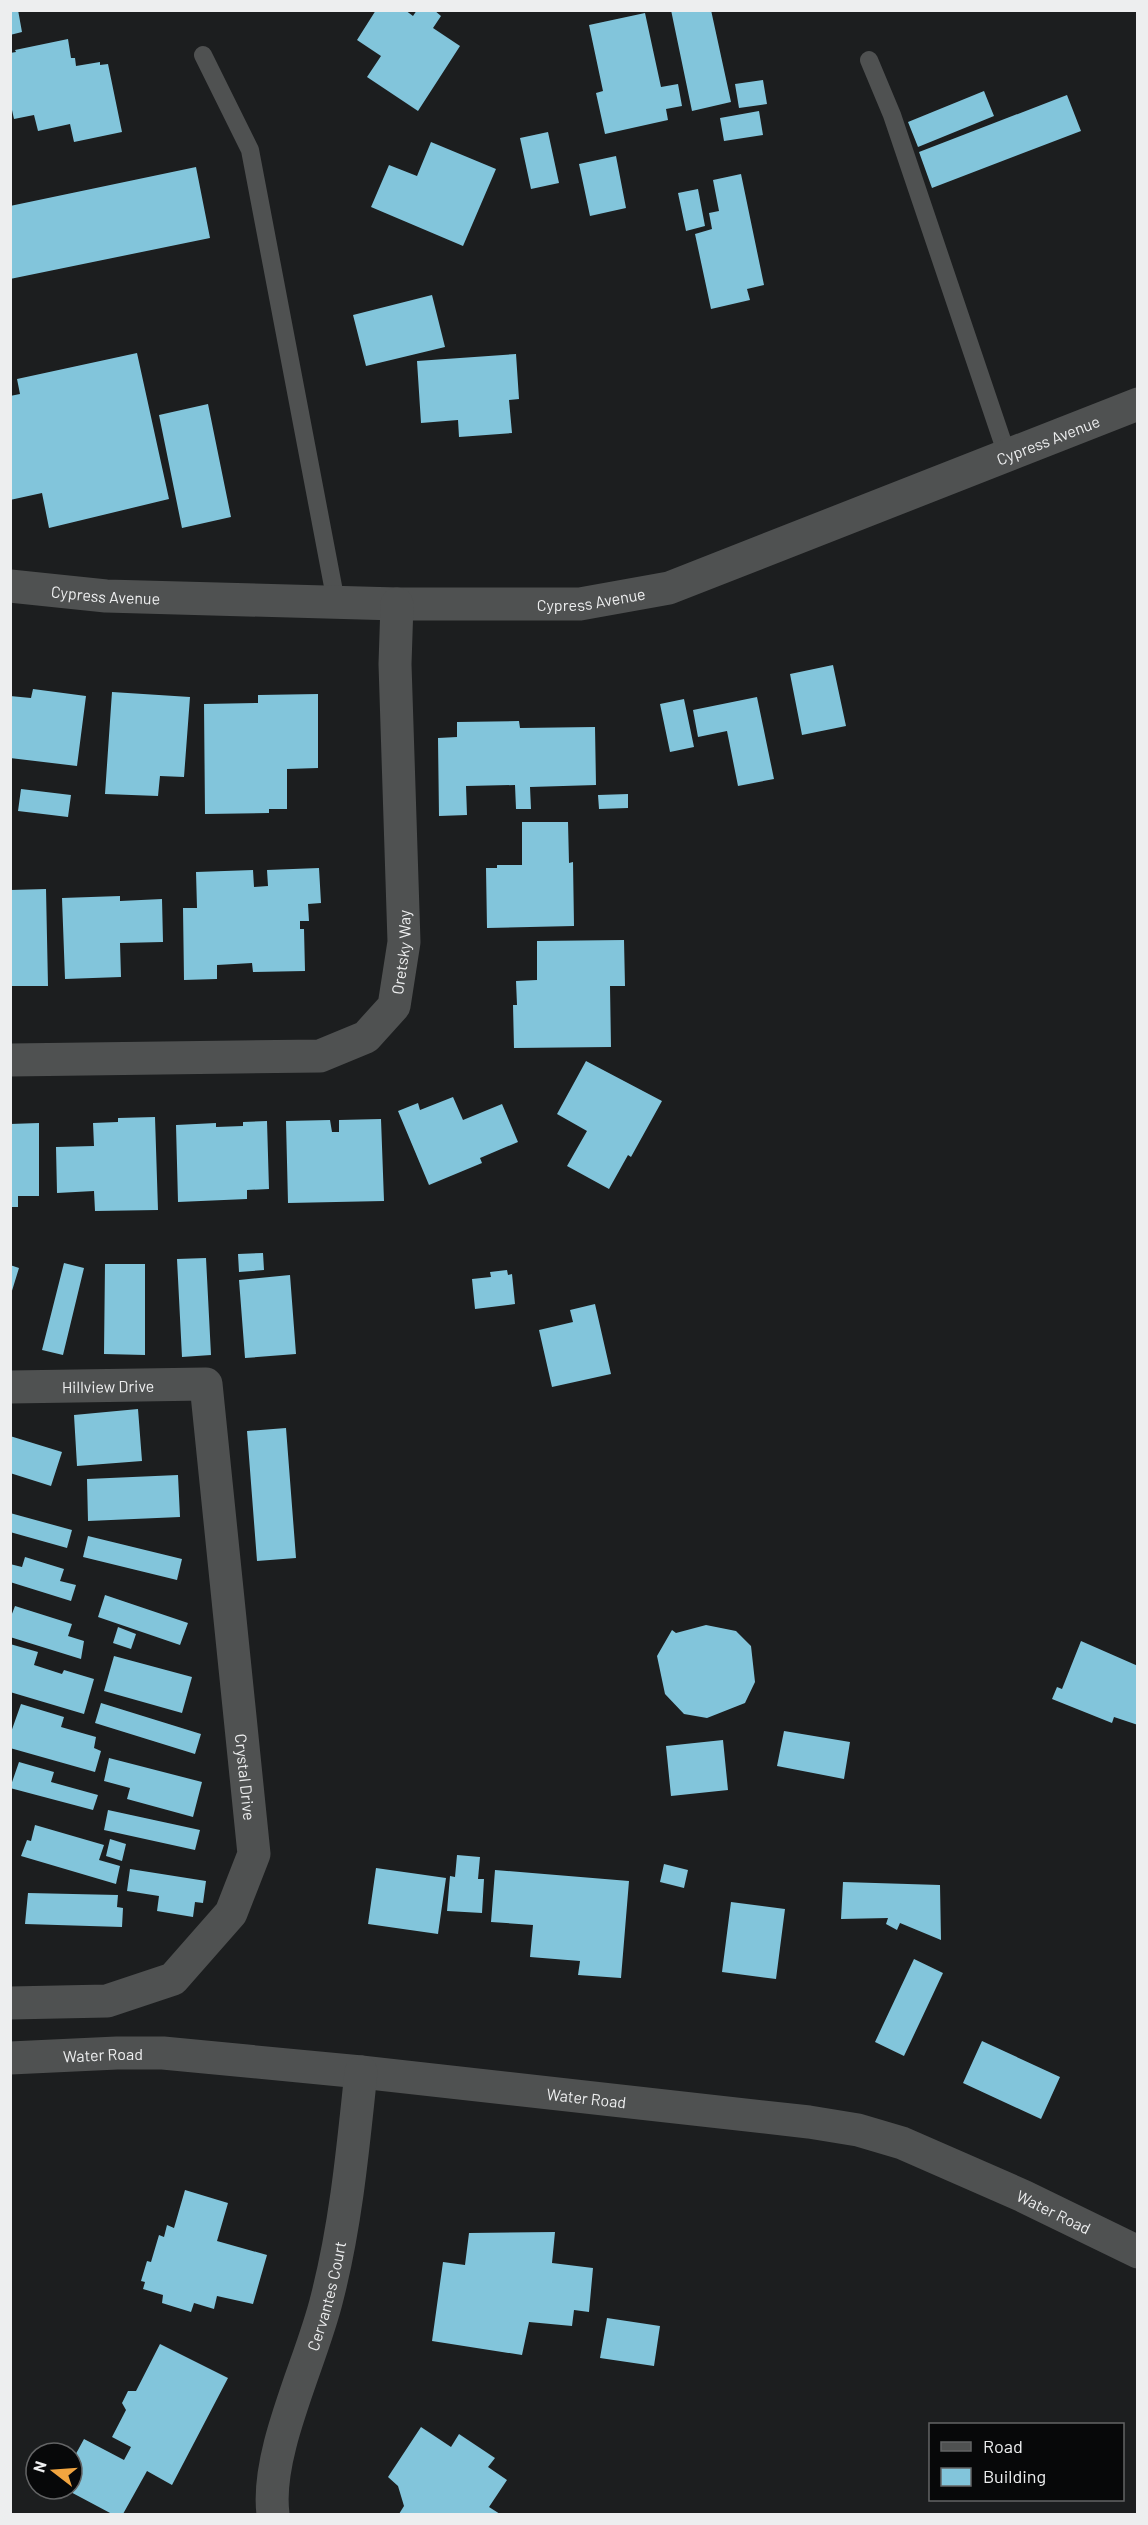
<svg xmlns="http://www.w3.org/2000/svg" width="1148" height="2525" viewBox="0 0 1148 2525" font-family="Barlow,sans-serif">
	<style>
		.building { fill: #82c5db }
		.lines { fill: none; stroke-linecap: round; stroke-linejoin: round }
		.service { stroke: #4f5151; stroke-width: 18 }
		.minor { stroke: #4f5151; stroke-width: 33 }
		.labels { text-anchor: middle; dominant-baseline: central; stroke-width: 6; stroke-linejoin: round; paint-order: stroke }
		.street-label { font-size: 16px; fill: #edeeef; stroke: #070809 }
	</style>
	<rect width="100%" height="100%" fill="#1c1e1f"/>
	<path class="building" d="M10 10H18L22 32 10 35Z
		M376 10H405L413 16 417 10H434L441 16 433 28 460 46 418 111 367 77 381 56 357 40Z
		M671 10H711L731 102 692 111Z
		M645 13 661 87 678 84 682 106 666 109 668 120 605 134 596 93 603 91 589 25Z
		M68 39 71 58H75L76 66 100 62V65L108 64 122 132 74 142 70 124 38 131 34 115 14 119 10 101V53L16 52 15 50Z
		M763 80 767 104 739 108 735 84Z
		M984 91 994 116 918 147 908 122Z
		M1067 95 1081 131 932 188 919 152Z
		M759 111 763 135 724 141 720 118Z
		M548 132 559 183 531 189 520 138Z
		M431 142 496 169 463 246 371 207 389 165 417 176Z
		M616 156 626 208 590 216 579 164Z
		M196 167 210 238 10 279V206Z
		M741 174 764 285 747 289 750 300 711 309 695 234 712 229 709 213 719 211 713 180Z
		M698 189 705 226 686 231 678 193Z
		M432 295 445 347 366 366 353 315Z
		M137 353 169 499 49 528 42 493 10 500V396L20 394 17 379Z
		M516 354 519 399 509 400 512 433 459 437 458 420 421 423 417 361Z
		M208 404 231 517 182 528 159 415Z
		M833 665 846 726 802 735 790 674Z
		M33 689 86 696 77 766 10 758V696L31 698Z
		M112 692 190 697 184 777 160 776 158 796 105 794Z
		M318 694V768L287 769V809H269V813L205 814 204 704 258 703V695Z
		M757 697 774 779 738 786 727 731 698 737 693 710Z
		M684 699 694 747 670 752 660 704Z
		M519 721 520 728 595 727 596 785 530 787 531 809H516L515 785 466 786 467 815 439 816 438 738 457 737V722Z
		M21 789 71 795 68 817 18 811Z
		M628 794V808L599 809 598 795Z
		M522 822H568L569 863 573 862 574 926 487 928 486 868H497V865H522Z
		M319 868 321 903 308 904 309 921H300V929H304L305 971 253 972 252 963 217 965V979L184 980 183 908H197L196 872 253 870 254 887 268 886 267 870Z
		M46 889 48 986H10V890Z
		M120 896V901L162 899 163 942 120 943 121 977 65 979 62 898Z
		M624 940 625 986H610L611 1047 514 1048 513 1005H517L516 981 537 980V941Z
		M586 1061 662 1101 631 1157 628 1155 609 1189 567 1166 587 1131 557 1114Z
		M453 1097 463 1120 502 1104 518 1142 480 1158 482 1163 429 1185 398 1111 418 1103 420 1110Z
		M155 1117 158 1210 95 1211 94 1191 57 1193 56 1147 94 1146 93 1123 118 1122V1118Z
		M381 1119 384 1201 288 1203 286 1121 330 1120 332 1132H339V1120Z
		M267 1121 269 1189 247 1190V1199L178 1202 176 1125 216 1123V1127L243 1126V1122Z
		M39 1123V1196H18V1207H10V1124Z
		M263 1253 264 1270 239 1272 238 1254Z
		M206 1258 211 1355 182 1357 177 1259Z
		M64 1263 84 1268 63 1355 42 1350Z
		M105 1264H145V1355L104 1354Z
		M10 1265 19 1268 11 1294H10Z
		M507 1270 508 1275 512 1274 515 1304 475 1309 472 1279 491 1277 490 1272Z
		M290 1275 296 1354 245 1358 239 1280Z
		M595 1304 611 1374 552 1387 539 1330 573 1322 570 1310Z
		M138 1409 142 1461 77 1466 74 1415Z
		M286 1428 296 1558 257 1561 247 1431Z
		M10 1436 62 1452 51 1486 10 1473Z
		M178 1475 180 1517 88 1521 87 1479Z
		M10 1513 72 1530 67 1548 10 1532Z
		M88 1536 182 1559 177 1580 83 1557Z
		M25 1557 64 1569 60 1581 76 1585 71 1601 10 1582V1564L22 1567Z
		M105 1595 188 1623 180 1645 98 1617Z
		M15 1606 72 1624 68 1636 84 1641 81 1659 10 1637V1619Z
		M706 1625 736 1631 751 1646 755 1682 745 1703 707 1718 684 1714 665 1694 657 1656 672 1630 676 1633Z
		M118 1627 136 1634 131 1649 113 1643Z
		M1081 1641 1138 1666V1725L1114 1717 1112 1723 1052 1699 1057 1687 1062 1689Z
		M10 1644 38 1652 34 1665 62 1674 64 1670 94 1679 84 1714 10 1692Z
		M114 1656 192 1677 182 1713 104 1691Z
		M101 1703 201 1734 195 1754 95 1723Z
		M21 1704 64 1717 61 1727 96 1737 94 1748 101 1751 95 1772 10 1748V1735Z
		M784 1731 850 1742 844 1779 777 1766Z
		M723 1740 728 1790 671 1796 666 1746Z
		M109 1758 202 1782 193 1817 127 1799 130 1788 104 1781Z
		M19 1762 54 1772 51 1782 98 1795 93 1810 10 1788Z
		M108 1810 200 1830 195 1850 104 1830Z
		M35 1825 104 1845 99 1860 120 1866 116 1884 21 1856 27 1840 31 1841Z
		M110 1839 126 1844 122 1861 106 1856Z
		M457 1855 480 1857 478 1879H484L482 1913 447 1911 450 1876 455 1877Z
		M664 1864 688 1870 684 1888 660 1882Z
		M376 1868 446 1878 438 1934 368 1924Z
		M130 1869 206 1881 203 1903 195 1902 193 1917 157 1911 159 1896 127 1891Z
		M495 1870 629 1881 621 1978 578 1975 580 1961 530 1957 533 1925 491 1922Z
		M843 1882 940 1885 941 1940 900 1923 897 1930 886 1924 888 1918 841 1919Z
		M28 1893 118 1895 117 1907 123 1908 122 1927 25 1924Z
		M731 1902 785 1909 776 1979 722 1972Z
		M914 1959 943 1973 904 2056 875 2042Z
		M982 2041 1060 2077 1041 2119 963 2083Z
		M185 2190 228 2203 217 2241 267 2255 253 2304 217 2296 214 2309 194 2303 191 2312 162 2303 163 2295 143 2289 145 2282 141 2281 147 2261 151 2262 159 2235 164 2237 167 2225 174 2228Z
		M555 2232 552 2263 593 2268 589 2312 574 2310 572 2326 529 2322 522 2355 432 2341 443 2262 465 2265 469 2233Z
		M607 2318 660 2326 654 2366 600 2358Z
		M160 2344 228 2378 172 2485 147 2471 123 2514H112L65 2489H72V2461L84 2439 124 2460 131 2447 112 2437 126 2410 122 2403 128 2391H136Z
		M421 2427 451 2447 459 2434 495 2458 488 2467 507 2480 489 2507 500 2514H399L404 2506 398 2486 388 2477Z"/>
	<g class="lines">
		<path class="service" d="M203 55 250 150 336 602
			M869 60 892 115 1007 455"/>
		<g class="minor">
			<path id="s1" d="M10 586 106 596 397 604H580L669 588 1138 404"/>
			<path id="s2" d="M10 1060 320 1056 366 1037 394 1006 404 942 395 664 397 604"/>
			<path id="s3" d="M10 1387 206 1384 254 1854 231 1913 173 1979 107 2001 10 2003"/>
			<path id="s4" d="M10 2058 117 2053H163L361 2072 809 2122 858 2130 902 2143 1023 2196 1138 2252"/>
			<path id="s5" d="M273 2514C265 2452 312 2361 327 2298 346 2224 353 2148 361 2072"/>
		</g>
	</g>
	<g class="labels">
		<g class="street-label">
			<text stroke="none"><textPath href="#s1" startOffset="1068">Cypress Avenue</textPath></text>
			<text stroke="none"><textPath href="#s1" startOffset="96">Cypress Avenue</textPath></text>
			<text stroke="none"><textPath href="#s1" startOffset="582">Cypress Avenue</textPath></text>
			<text stroke="none"><textPath href="#s2" startOffset="456">Oretsky Way</textPath></text>
			<text stroke="none"><textPath href="#s3" startOffset="98">Hillview Drive</textPath></text>
			<text stroke="none"><textPath href="#s3" startOffset="591">Crystal Drive</textPath></text>
			<text stroke="none"><textPath href="#s4" startOffset="93">Water Road</textPath></text>
			<text stroke="none"><textPath href="#s4" startOffset="579">Water Road</textPath></text>
			<text stroke="none"><textPath href="#s4" startOffset="1065">Water Road</textPath></text>
			<text stroke="none"><textPath href="#s5" startOffset="226">Cervantes Court</textPath></text>
		</g>
	</g>
	<rect width="1148" height="2525" fill="none" stroke="#edeeef" stroke-width="24"/>
	<rect x="929" y="2423" width="195" height="78" fill="#070809" stroke="#636465" stroke-width="1.5"/>
	<rect x="941" y="2442" width="30" height="9" fill="#4f5151" stroke="#636465" stroke-width="1.5"/>
	<text x="983" y="2453" font-size="18" fill="#edeeef">Road</text>
	<rect x="941" y="2468" width="30" height="18" fill="#82c5db" stroke="#636465" stroke-width="1.5"/>
	<text x="983" y="2483" font-size="18" fill="#edeeef">Building</text>
	<g transform="translate(54 2471) rotate(287)"><circle r="28" fill="#070809" stroke="#636465" stroke-width="1.5"/>
	<path d="M0-4.5L10 22L0 15L-10 22Z" fill="#f2a540"/>
	<text y="-9" font-size="16" font-weight="bold" text-anchor="middle" fill="#edeeef">N</text>
	</g>
</svg>
